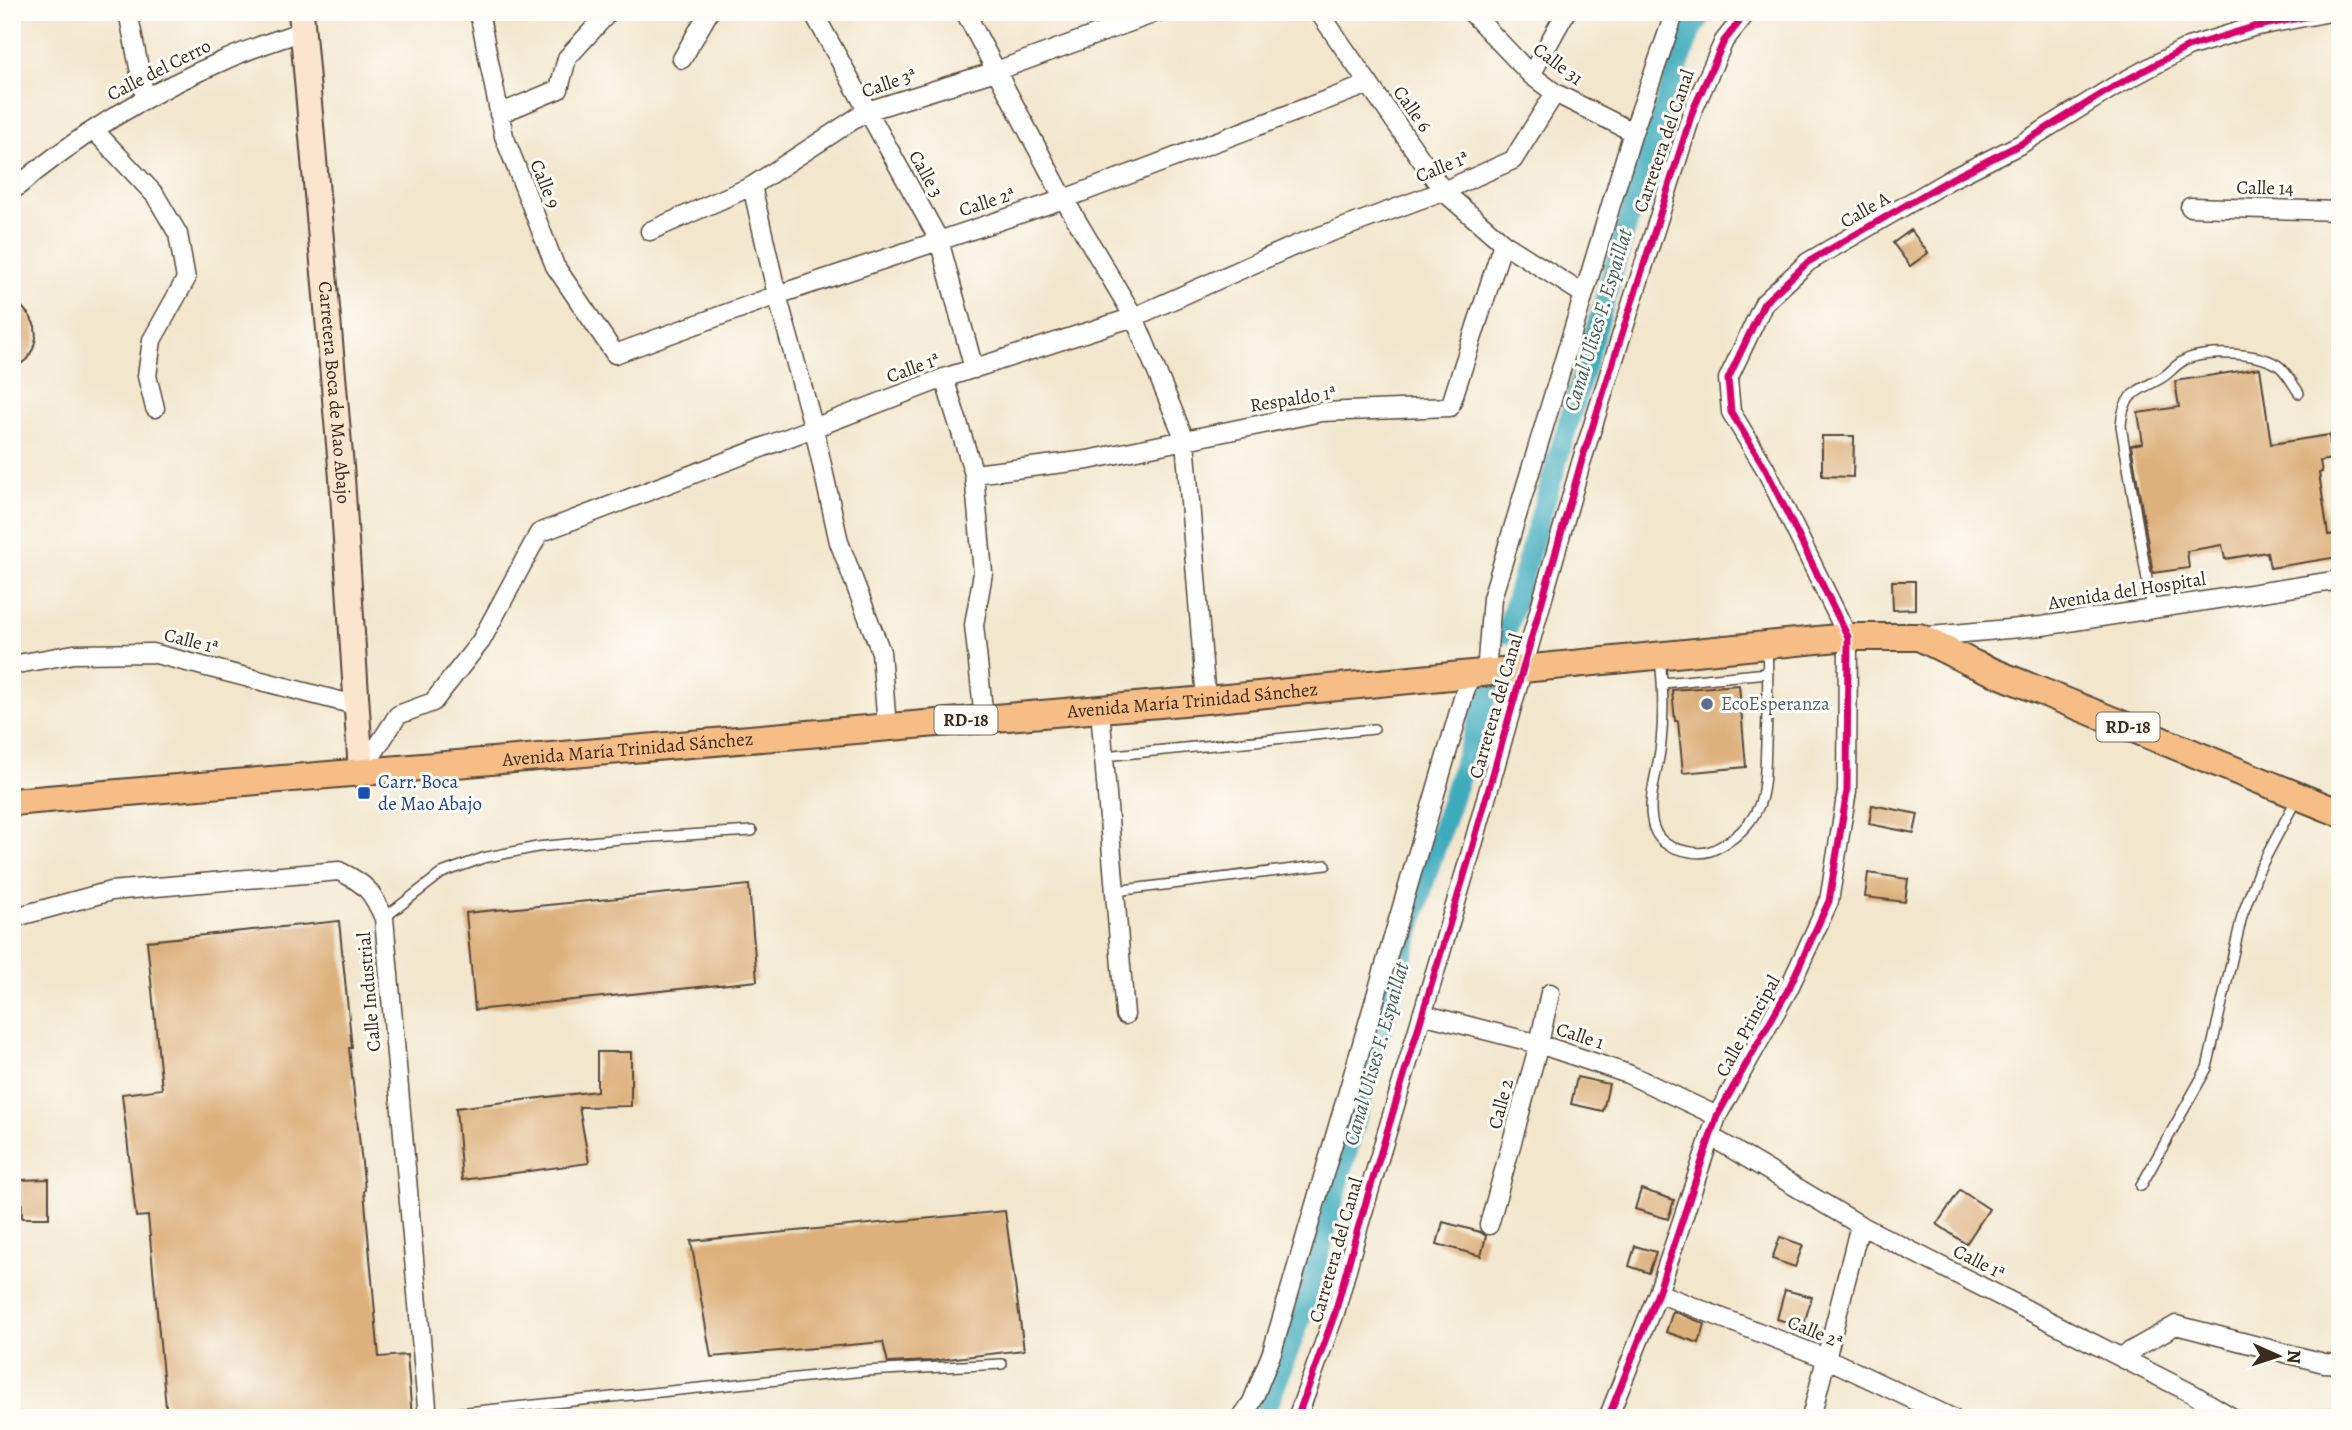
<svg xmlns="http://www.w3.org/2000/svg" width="2352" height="1430" viewBox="0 0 2352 1430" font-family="Alegreya,serif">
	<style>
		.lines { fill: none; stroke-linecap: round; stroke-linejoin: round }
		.canal { stroke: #3dabbc; stroke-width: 21 }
		.building { fill: #ddb07b }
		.lane-casing { stroke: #564638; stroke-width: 12 }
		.street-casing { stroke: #564638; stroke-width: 21 }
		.secondary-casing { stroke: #564638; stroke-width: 28 }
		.primary-casing { stroke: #564638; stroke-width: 30 }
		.lane { stroke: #fff; stroke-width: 9 }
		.street { stroke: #fff; stroke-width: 18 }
		.secondary { stroke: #fbe5cf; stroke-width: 24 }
		.primary { stroke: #f6be86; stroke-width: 26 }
		.cycleway-casing { stroke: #fdfcf7; stroke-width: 11 }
		.cycleway { stroke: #d6006c; stroke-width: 7 }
		.service-dot { fill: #5c6f8a; stroke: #fdfcf7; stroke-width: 2.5 }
		.transit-dot { fill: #1a4fb4; stroke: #fdfcf7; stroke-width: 2.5 }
		.labels { text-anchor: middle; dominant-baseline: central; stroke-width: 6; stroke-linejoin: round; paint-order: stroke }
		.shield { fill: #fdfcf7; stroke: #75695f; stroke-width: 2 }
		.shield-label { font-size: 18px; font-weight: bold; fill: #3b2a1e }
		.street-label { font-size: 19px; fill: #3b2a1e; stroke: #fdfcf7 }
		.service-label { font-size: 19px; fill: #4e5e75; stroke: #fdfcf7; text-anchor: start }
		.transit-label { font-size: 19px; fill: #164399; stroke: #fdfcf7; text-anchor: start }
		.water-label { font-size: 21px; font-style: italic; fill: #3c5e5d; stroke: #fdfcf7 }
	</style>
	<rect width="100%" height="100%" fill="#fdfcf7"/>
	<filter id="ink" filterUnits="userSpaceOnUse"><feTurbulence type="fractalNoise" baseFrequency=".0143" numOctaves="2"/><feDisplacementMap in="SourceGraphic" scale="14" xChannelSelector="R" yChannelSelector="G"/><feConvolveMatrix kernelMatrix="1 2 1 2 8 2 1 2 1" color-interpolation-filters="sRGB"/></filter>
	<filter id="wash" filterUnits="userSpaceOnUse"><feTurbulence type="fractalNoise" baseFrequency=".00686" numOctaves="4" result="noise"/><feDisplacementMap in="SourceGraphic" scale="28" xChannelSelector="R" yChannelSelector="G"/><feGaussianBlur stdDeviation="1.57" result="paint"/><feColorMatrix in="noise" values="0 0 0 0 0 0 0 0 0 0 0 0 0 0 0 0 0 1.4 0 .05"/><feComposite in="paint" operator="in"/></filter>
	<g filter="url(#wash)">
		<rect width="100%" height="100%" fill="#f2e6cc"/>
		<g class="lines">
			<path class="canal" d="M1506 633 1648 154 1691 30 1704 12
				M1263 1418 1305 1307 1365 1086 1425 879 1489 689"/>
		</g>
		<g id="blocks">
			<path class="building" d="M1911 230 1928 253 1910 266 1893 243Z
				M12 296 30 316 35 326 36 338 33 349 27 359 12 371Z
				M2260 368 2271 444 2329 435 2332 459 2320 461 2322 472 2319 473 2328 535 2335 534 2338 557 2270 568 2267 552 2225 559 2222 545 2187 551 2189 568 2153 573 2131 445 2143 443 2138 413 2179 407 2175 381Z
				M1822 436H1854L1853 477 1822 476Z
				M1892 581H1915V609L1893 610Z
				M1739 685 1746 767 1683 773 1678 721H1675L1672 690Z
				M1872 805 1918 814 1914 833 1869 824Z
				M1868 873 1908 879 1905 902 1865 897Z
				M749 885 757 981 475 1010 466 913Z
				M339 921 352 1048H349L365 1190 364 1191 379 1357 407 1355 412 1418H167L148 1216 136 1217 122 1094 162 1089 147 941Z
				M597 1052H631V1106L579 1107 589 1163 462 1180 456 1108 597 1091Z
				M1577 1077 1609 1084 1603 1111 1571 1104Z
				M49 1179V1218H22L21 1180Z
				M1641 1189 1674 1200 1668 1219 1635 1209Z
				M1960 1190 1989 1209 1966 1244 1937 1224Z
				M1005 1211 1024 1350 930 1361 888 1363 883 1342 711 1357 691 1241Z
				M1443 1222 1480 1232 1486 1236 1481 1256 1437 1244Z
				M1780 1237 1803 1245 1795 1267 1772 1259Z
				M1635 1246 1656 1252 1649 1273 1629 1266Z
				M1785 1290 1812 1297 1803 1327 1777 1319Z
				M1673 1311 1705 1324 1699 1343 1666 1332Z"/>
		</g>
	</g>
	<g filter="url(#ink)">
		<use href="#blocks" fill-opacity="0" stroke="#564638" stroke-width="2"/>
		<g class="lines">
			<g class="lane-casing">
				<path id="lane" d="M2152 609 2121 426C2123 392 2137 392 2163 377 2171 372 2176 364 2185 360 2204 350 2263 352 2280 367 2287 373 2293 384 2299 393
					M1660 658C1663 686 1664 715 1661 743 1659 769 1645 802 1654 828 1660 845 1674 849 1691 852 1705 855 1715 850 1726 843 1741 834 1754 819 1760 803 1766 786 1765 763 1766 744 1767 712 1769 680 1767 648
					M1663 683 1768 673
					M1104 756 1374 729
					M1115 891 1326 865
					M384 918 442 873 483 858 537 847 620 839 752 831
					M2141 1186 2207 1068 2242 916 2258 872 2297 798
					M428 1416 864 1371 1002 1364"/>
			</g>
			<g class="street-casing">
				<path id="street" d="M128 12 145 98
					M479 12 504 136 555 266 615 354 777 295 1064 199 1369 84
					M813 12 939 240 974 369
					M965 12 1064 199 1134 317 1185 440 1206 700
					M1319 12 1443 191 1503 243 1583 294
					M1471 12 1531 75 1555 93 1633 132
					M682 59 709 12
					M1531 75 1566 12
					M499 114 559 89 567 58 609 12
					M94 130 155 195 178 234 186 279 152 340 147 376 155 408
					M752 186 777 295 814 429 839 542 881 652 887 727
					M12 191C76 136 150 92 227 59 251 48 278 40 303 31
					M2190 207 2340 211
					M650 231 752 186 867 111 996 71 1158 12
					M944 378 974 474 983 573 974 625 984 719
					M974 474 1088 460 1321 412 1450 407 1503 243
					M1920 637 2042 626 2340 580
					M12 665 74 654 152 653 355 705
					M1486 673 1492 598 1633 132 1675 12
					M1100 709 1125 1015
					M361 772 398 715 433 702 481 641 539 533 944 378 1134 317 1296 245 1443 191 1513 160 1555 93
					M12 918 111 891 339 871C366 884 372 891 384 918L428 1418
					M1422 1014 1539 1044 1628 1074 1717 1116
					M1710 1136 1860 1225 2193 1394 2233 1418
					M1489 1225 1539 1044 1550 993
					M1658 1293 1828 1359 1952 1418
					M2120 1357 2176 1325 2324 1363 2340 1364
					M1241 1418 1252 1402 1272 1352 1470 674
					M1297 1418 1335 1313 1357 1232 1469 859 1581 463 1693 110 1724 41 1747 12
					M1608 1418 1658 1293 1717 1116 1789 988 1829 901 1847 791 1848 637 1765 468 1731 412 1728 379 1764 303 1808 262 1951 179 2021 144 2115 86 2188 47 2253 27 2330 12
					M1811 1418 1860 1225"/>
			</g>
			<g class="secondary-casing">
				<g id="secondary">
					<path id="s1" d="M301 12 342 478 361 772"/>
				</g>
			</g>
			<g class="primary-casing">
				<g id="primary">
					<path id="s2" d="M12 802 1206 700 1848 637H1919L1974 664 2340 813"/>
				</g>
			</g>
			<use href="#lane" class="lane"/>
			<use href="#street" class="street"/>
			<use href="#secondary" class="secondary"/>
			<use href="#primary" class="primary"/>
			<g class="cycleway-casing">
				<path id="cycleway" d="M1297 1418 1335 1313 1357 1232 1469 859 1581 463 1693 110 1724 41 1747 12
					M1608 1418 1658 1293 1717 1116 1789 988 1829 901 1847 791 1848 637 1765 468 1731 412 1728 379 1764 303 1808 262 1951 179 2021 144 2115 86 2188 47 2253 27 2330 12"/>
			</g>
			<use href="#cycleway" class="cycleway"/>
		</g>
	</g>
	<circle class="service-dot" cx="1707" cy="704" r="7"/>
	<rect class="transit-dot" x="357" y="786" width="14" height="14" rx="3.5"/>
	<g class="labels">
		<g class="shield">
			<rect x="934.5" y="705.5" width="63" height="29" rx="5"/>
			<rect x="2096.5" y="712.5" width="63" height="29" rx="5"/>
		</g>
		<g class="shield-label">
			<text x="966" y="720">RD-18</text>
			<text x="2128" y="727">RD-18</text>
		</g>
		<g class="street-label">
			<text transform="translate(1558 64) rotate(37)">Calle 31</text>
			<text transform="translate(159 70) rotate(-27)">Calle del Cerro</text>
			<text transform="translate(889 83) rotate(-19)">Calle 3ª</text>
			<text transform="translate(1412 109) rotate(55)">Calle 6</text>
			<text transform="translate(1664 141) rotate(-71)">Carretera del Canal</text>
			<text transform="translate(1442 167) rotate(-22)">Calle 1ª</text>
			<text transform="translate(926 174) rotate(61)">Calle 3</text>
			<text transform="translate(545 184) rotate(68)">Calle 9</text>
			<text transform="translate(2265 188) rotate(1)">Calle 14</text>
			<text transform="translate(987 202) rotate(-18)">Calle 2ª</text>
			<text transform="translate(1865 210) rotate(-30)">Calle A</text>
			<text transform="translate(913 368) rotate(-20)">Calle 1ª</text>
			<text stroke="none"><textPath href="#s1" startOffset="382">Carretera Boca de Mao Abajo</textPath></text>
			<text transform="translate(1293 399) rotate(-9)">Respaldo 1ª</text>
			<text transform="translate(2127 591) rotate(-9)">Avenida del Hospital</text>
			<text transform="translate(191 641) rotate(14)">Calle 1ª</text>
			<text stroke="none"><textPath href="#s2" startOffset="1185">Avenida María Trinidad Sánchez</textPath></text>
			<text transform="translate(1496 706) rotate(-74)">Carretera del Canal</text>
			<text stroke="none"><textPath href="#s2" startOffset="618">Avenida María Trinidad Sánchez</textPath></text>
			<text transform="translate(369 992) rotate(-95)">Calle Industrial</text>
			<text transform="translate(1748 1026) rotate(-61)">Calle Principal</text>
			<text transform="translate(1580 1036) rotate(18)">Calle 1</text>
			<text transform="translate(1501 1104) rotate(-75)">Calle 2</text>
			<text transform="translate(1336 1250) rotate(-74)">Carretera del Canal</text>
			<text transform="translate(1979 1262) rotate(27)">Calle 1ª</text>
			<text transform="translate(1815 1332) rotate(22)">Calle 2ª</text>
		</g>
		<g class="service-label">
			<text x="1721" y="704">EcoEsperanza</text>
		</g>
		<g class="transit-label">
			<text x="378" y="782">Carr. Boca<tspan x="378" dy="22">de Mao Abajo</tspan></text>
		</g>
		<g class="water-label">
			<text transform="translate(1598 320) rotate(-73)">Canal Ulises F. Espaillat</text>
			<text transform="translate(1376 1054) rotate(-74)">Canal Ulises F. Espaillat</text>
		</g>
	</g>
	<rect width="2352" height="1430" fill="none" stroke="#fdfcf7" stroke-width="42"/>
	<g transform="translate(2278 1356) rotate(93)" stroke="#fdfcf7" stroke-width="5" paint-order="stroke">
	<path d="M0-5L12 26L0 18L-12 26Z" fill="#3b2a1e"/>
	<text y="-10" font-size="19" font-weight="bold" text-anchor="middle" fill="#3b2a1e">N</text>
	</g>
</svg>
